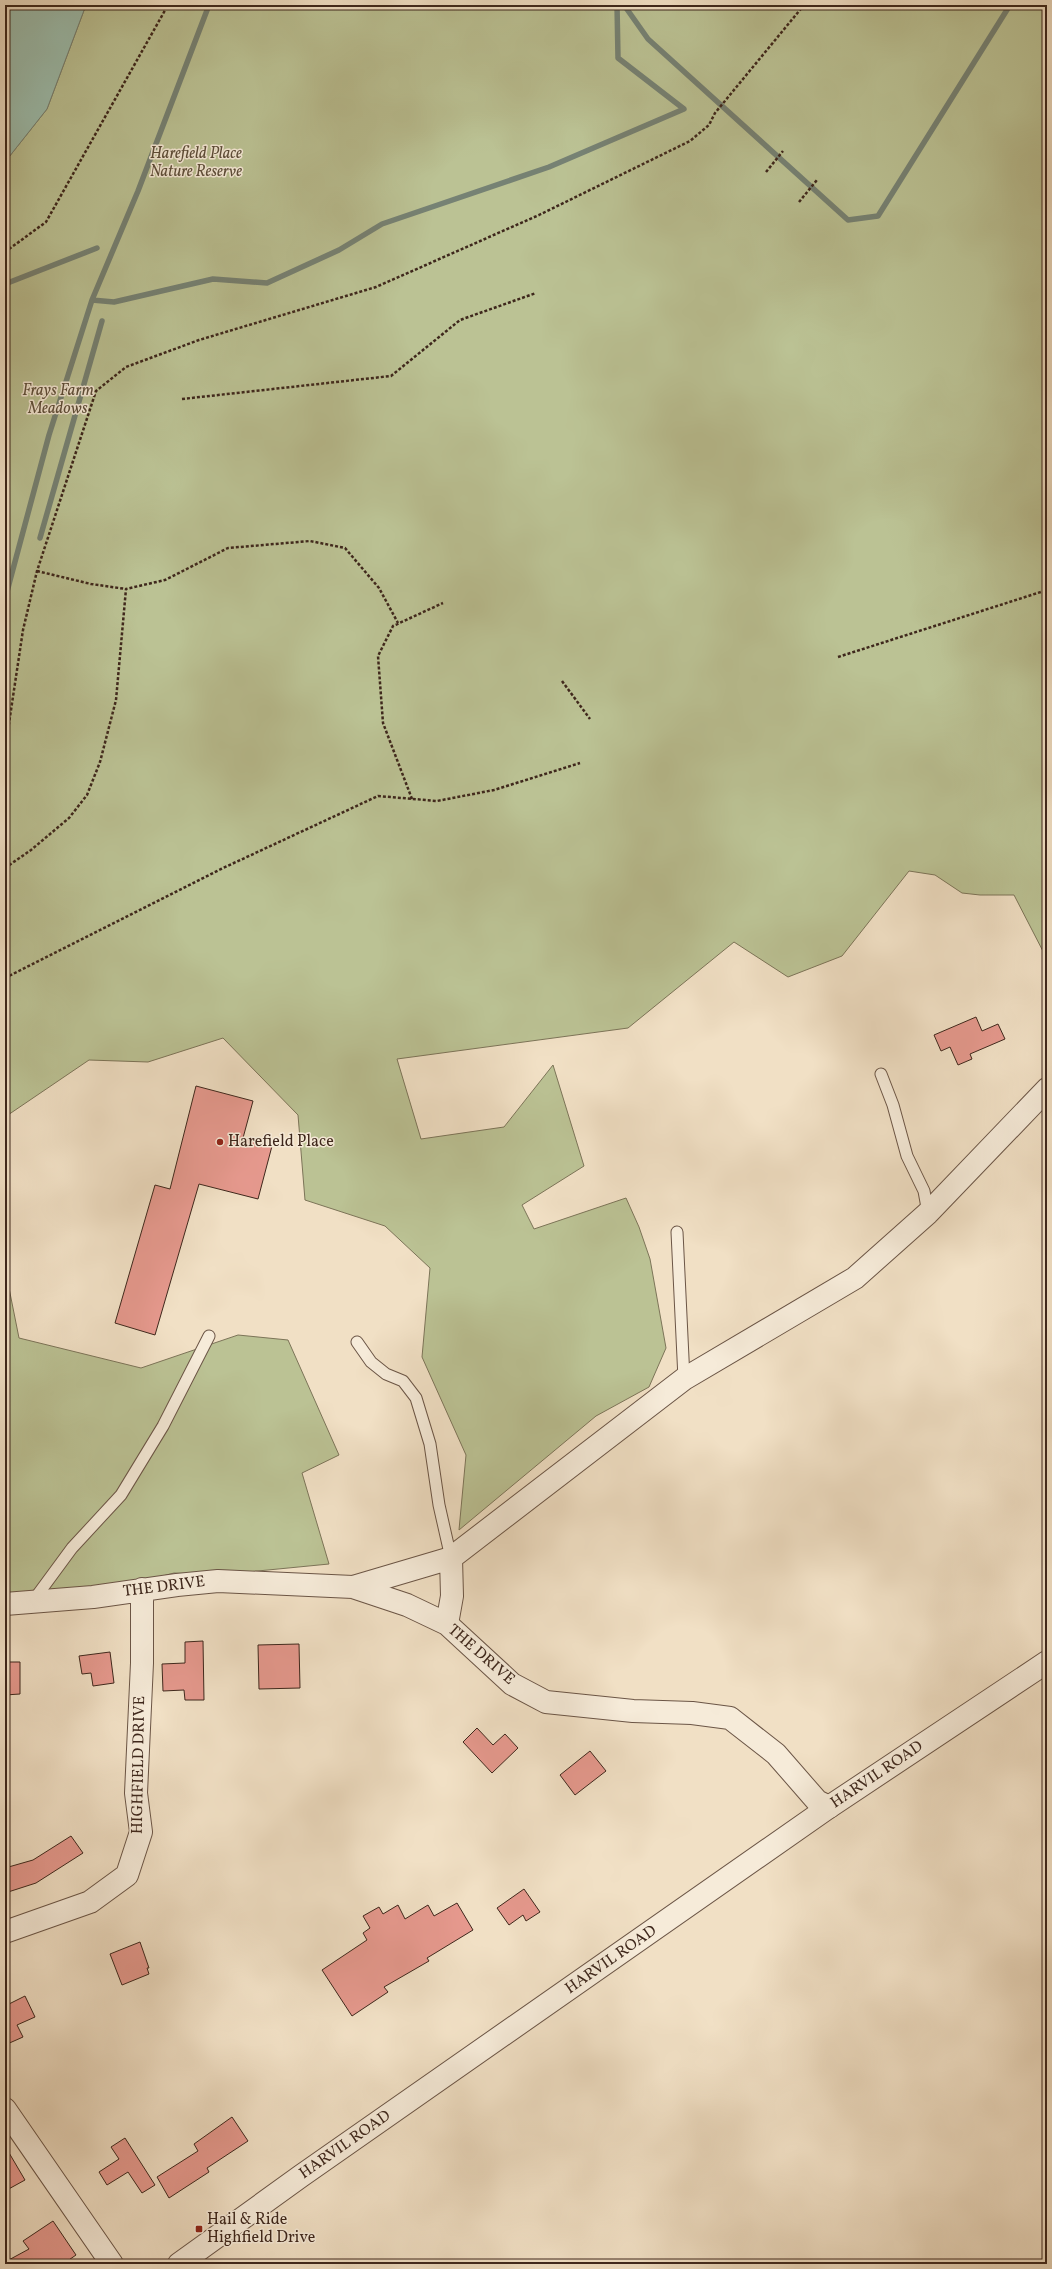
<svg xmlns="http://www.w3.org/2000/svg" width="1052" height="2269" viewBox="0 0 1052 2269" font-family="Vollkorn,serif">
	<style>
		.green { fill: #bbc294; stroke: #7c7458 }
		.water { fill: #9cbeae; stroke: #768274 }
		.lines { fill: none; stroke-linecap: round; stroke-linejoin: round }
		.stream { stroke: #768274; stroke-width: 5.5 }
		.building { fill: #e6998e; stroke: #3e271c }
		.service-casing { stroke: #6b5546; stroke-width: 13 }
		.minor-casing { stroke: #6b5546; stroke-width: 24 }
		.tertiary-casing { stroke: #6b5546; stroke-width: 24 }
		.path { stroke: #3e271c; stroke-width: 2.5; stroke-dasharray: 3 2; stroke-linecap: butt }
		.service { stroke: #f6ebd9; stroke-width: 11 }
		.minor { stroke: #f6ebd9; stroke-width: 22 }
		.tertiary { stroke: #f6ebd9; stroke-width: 22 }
		.poi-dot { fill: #8f2418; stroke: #f6ebd9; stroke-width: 1.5 }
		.labels { text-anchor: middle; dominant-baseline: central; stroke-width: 3; stroke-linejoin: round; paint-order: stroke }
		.park-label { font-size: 16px; font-style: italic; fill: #5d4e3a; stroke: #f6ebd9 }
		.poi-label { font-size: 16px; fill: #3e271c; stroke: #f6ebd9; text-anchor: start }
		.street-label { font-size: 16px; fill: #3e271c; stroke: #f6ebd9 }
	</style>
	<rect width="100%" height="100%" fill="#f1e0c5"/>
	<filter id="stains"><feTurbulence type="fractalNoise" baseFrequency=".005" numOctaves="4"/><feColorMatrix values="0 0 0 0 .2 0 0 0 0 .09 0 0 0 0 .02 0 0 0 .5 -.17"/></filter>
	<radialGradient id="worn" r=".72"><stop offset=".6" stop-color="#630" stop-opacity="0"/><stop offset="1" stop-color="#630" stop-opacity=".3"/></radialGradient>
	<path class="green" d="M86 5H1047V959L1014 895H980L962 893 935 875 909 871 842 956 788 977 734 942 628 1028 397 1059 421 1139 504 1127 553 1065 584 1166 522 1205 534 1229 626 1198 639 1227 650 1259 666 1348 649 1387 596 1416 459 1530 466 1455 422 1357 430 1268 385 1226 305 1200 298 1115 223 1038 148 1062 89 1060 5 1117V162L47 109Z
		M5 1268 19 1338 141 1368 238 1335 288 1340 339 1455 302 1473 329 1564 217 1575 174 1573 140 1582 5 1596Z"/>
	<path class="water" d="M5 5H86L47 109 5 162Z"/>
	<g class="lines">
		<path class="stream" d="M624 5 648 39 848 220 878 216 1010 5
			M5 284 97 248
			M92 300 114 302 213 279 267 283 339 250 382 224 549 167 684 109 618 58 617 5
			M40 538 102 321
			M5 599 49 435 92 300 138 191 209 5"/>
	</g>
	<path class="building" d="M976 1017 982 1031 998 1024 1005 1039 970 1054 972 1059 958 1065 950 1047 941 1051 934 1035Z
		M196 1086 253 1101 243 1138 272 1146 258 1199 199 1184 155 1335 115 1323 155 1185 170 1189Z
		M203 1641 204 1700H185L184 1690 163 1691 162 1664 185 1663V1642Z
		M299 1644 300 1688 259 1689 258 1645Z
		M110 1652 114 1683 93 1686 91 1673 82 1674 79 1656Z
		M5 1662H20V1694L5 1695Z
		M477 1728 493 1745 505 1734 518 1748 492 1773 463 1742Z
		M590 1751 606 1771 575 1795 560 1775Z
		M71 1836 83 1853 36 1883 5 1893V1868L33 1860Z
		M524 1889 540 1912 526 1921 523 1915 509 1925 497 1908Z
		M457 1903 473 1930 427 1958 429 1961 384 1987 388 1992 352 2016 322 1970 367 1940 363 1933 370 1928 363 1916 379 1907 383 1914 398 1905 405 1919 428 1905 434 1916Z
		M140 1942 149 1968H147L149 1974 122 1985 110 1954Z
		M25 1996 35 2017 17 2025 23 2037 5 2045V2000L7 2005Z
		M232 2117 248 2141 207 2168 209 2172 169 2198 157 2177 198 2151 194 2144Z
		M125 2138 155 2185 142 2193 128 2172 107 2185 99 2172 119 2159 111 2147Z
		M5 2146 25 2180 5 2191Z
		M53 2221 76 2255 63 2264H5V2262L29 2249 23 2241Z"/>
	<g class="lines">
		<g class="service-casing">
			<path id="service" d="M881 1074 893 1105 907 1156 924 1191 928 1213
				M677 1232 684 1379
				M357 1342 371 1362 386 1374 403 1381 416 1398 430 1444 439 1505 451 1558
				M33 1601 72 1548 121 1495 163 1426 209 1336"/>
		</g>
		<g class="minor-casing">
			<path id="minor" d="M353 1587 451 1558 684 1379 855 1278 928 1213 1047 1089
				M5 1604 93 1597 177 1585 218 1581 353 1587 407 1605 447 1624 512 1684 546 1702 633 1711 692 1713 730 1718 776 1754 817 1801 829 1807
				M447 1624 452 1596 451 1558
				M5 1932 90 1902 127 1875 141 1832 136 1793 142 1663V1589
				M5 2109 112 2264"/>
		</g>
		<g class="tertiary-casing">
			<path id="tertiary" d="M179 2264 301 2176 829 1807 1047 1662"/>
		</g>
		<path class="path" d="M766 172 783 151
			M799 202 817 180
			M5 252 46 222 168 5
			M182 399 391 376 460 320 536 293
			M37 571 91 584 126 589
			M838 657 1047 590
			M562 681 590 719
			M5 750 23 630 37 571 96 391 126 367 199 340 376 287 539 215 690 141 709 125 715 113 804 5
			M412 799 383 723 378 656 393 626 443 603
			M5 868 31 850 69 818 87 795 100 762 116 700 126 589 165 580 228 548 310 541 345 548 379 588 398 623
			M5 978 221 869 378 796 437 801 494 790 580 763"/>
		<use href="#service" class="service"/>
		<use href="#minor" class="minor"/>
		<use href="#tertiary" class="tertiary"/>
	</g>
	<g class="poi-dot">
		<circle cx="220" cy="1142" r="4"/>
		<rect x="195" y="2225" width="8" height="8" rx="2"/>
	</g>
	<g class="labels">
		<g class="park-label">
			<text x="196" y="154">Harefield Place<tspan x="196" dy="18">Nature Reserve</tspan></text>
			<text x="58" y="391">Frays Farm<tspan x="58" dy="18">Meadows</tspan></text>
		</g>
		<g class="poi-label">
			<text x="228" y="1142">Harefield Place</text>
			<text x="207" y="2220">Hail &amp; Ride<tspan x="207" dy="18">Highfield Drive</tspan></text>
		</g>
		<g class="street-label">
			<text transform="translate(164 1587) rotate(-7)">THE DRIVE</text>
			<text transform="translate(481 1655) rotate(41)">THE DRIVE</text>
			<text transform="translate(139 1765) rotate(-89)">HIGHFIELD DRIVE</text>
			<text transform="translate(877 1775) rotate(-34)">HARVIL ROAD</text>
			<text transform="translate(611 1960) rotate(-35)">HARVIL ROAD</text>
			<text transform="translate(345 2145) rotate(-35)">HARVIL ROAD</text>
		</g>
	</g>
	<rect width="1052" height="2269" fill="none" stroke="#f1e0c5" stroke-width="20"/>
	<rect x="6" y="6" width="1040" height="2257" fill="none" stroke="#3e271c" stroke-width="2"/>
	<rect x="10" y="10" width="1032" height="2249" fill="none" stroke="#3e271c"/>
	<rect width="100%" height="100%" filter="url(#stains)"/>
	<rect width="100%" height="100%" fill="url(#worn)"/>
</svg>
